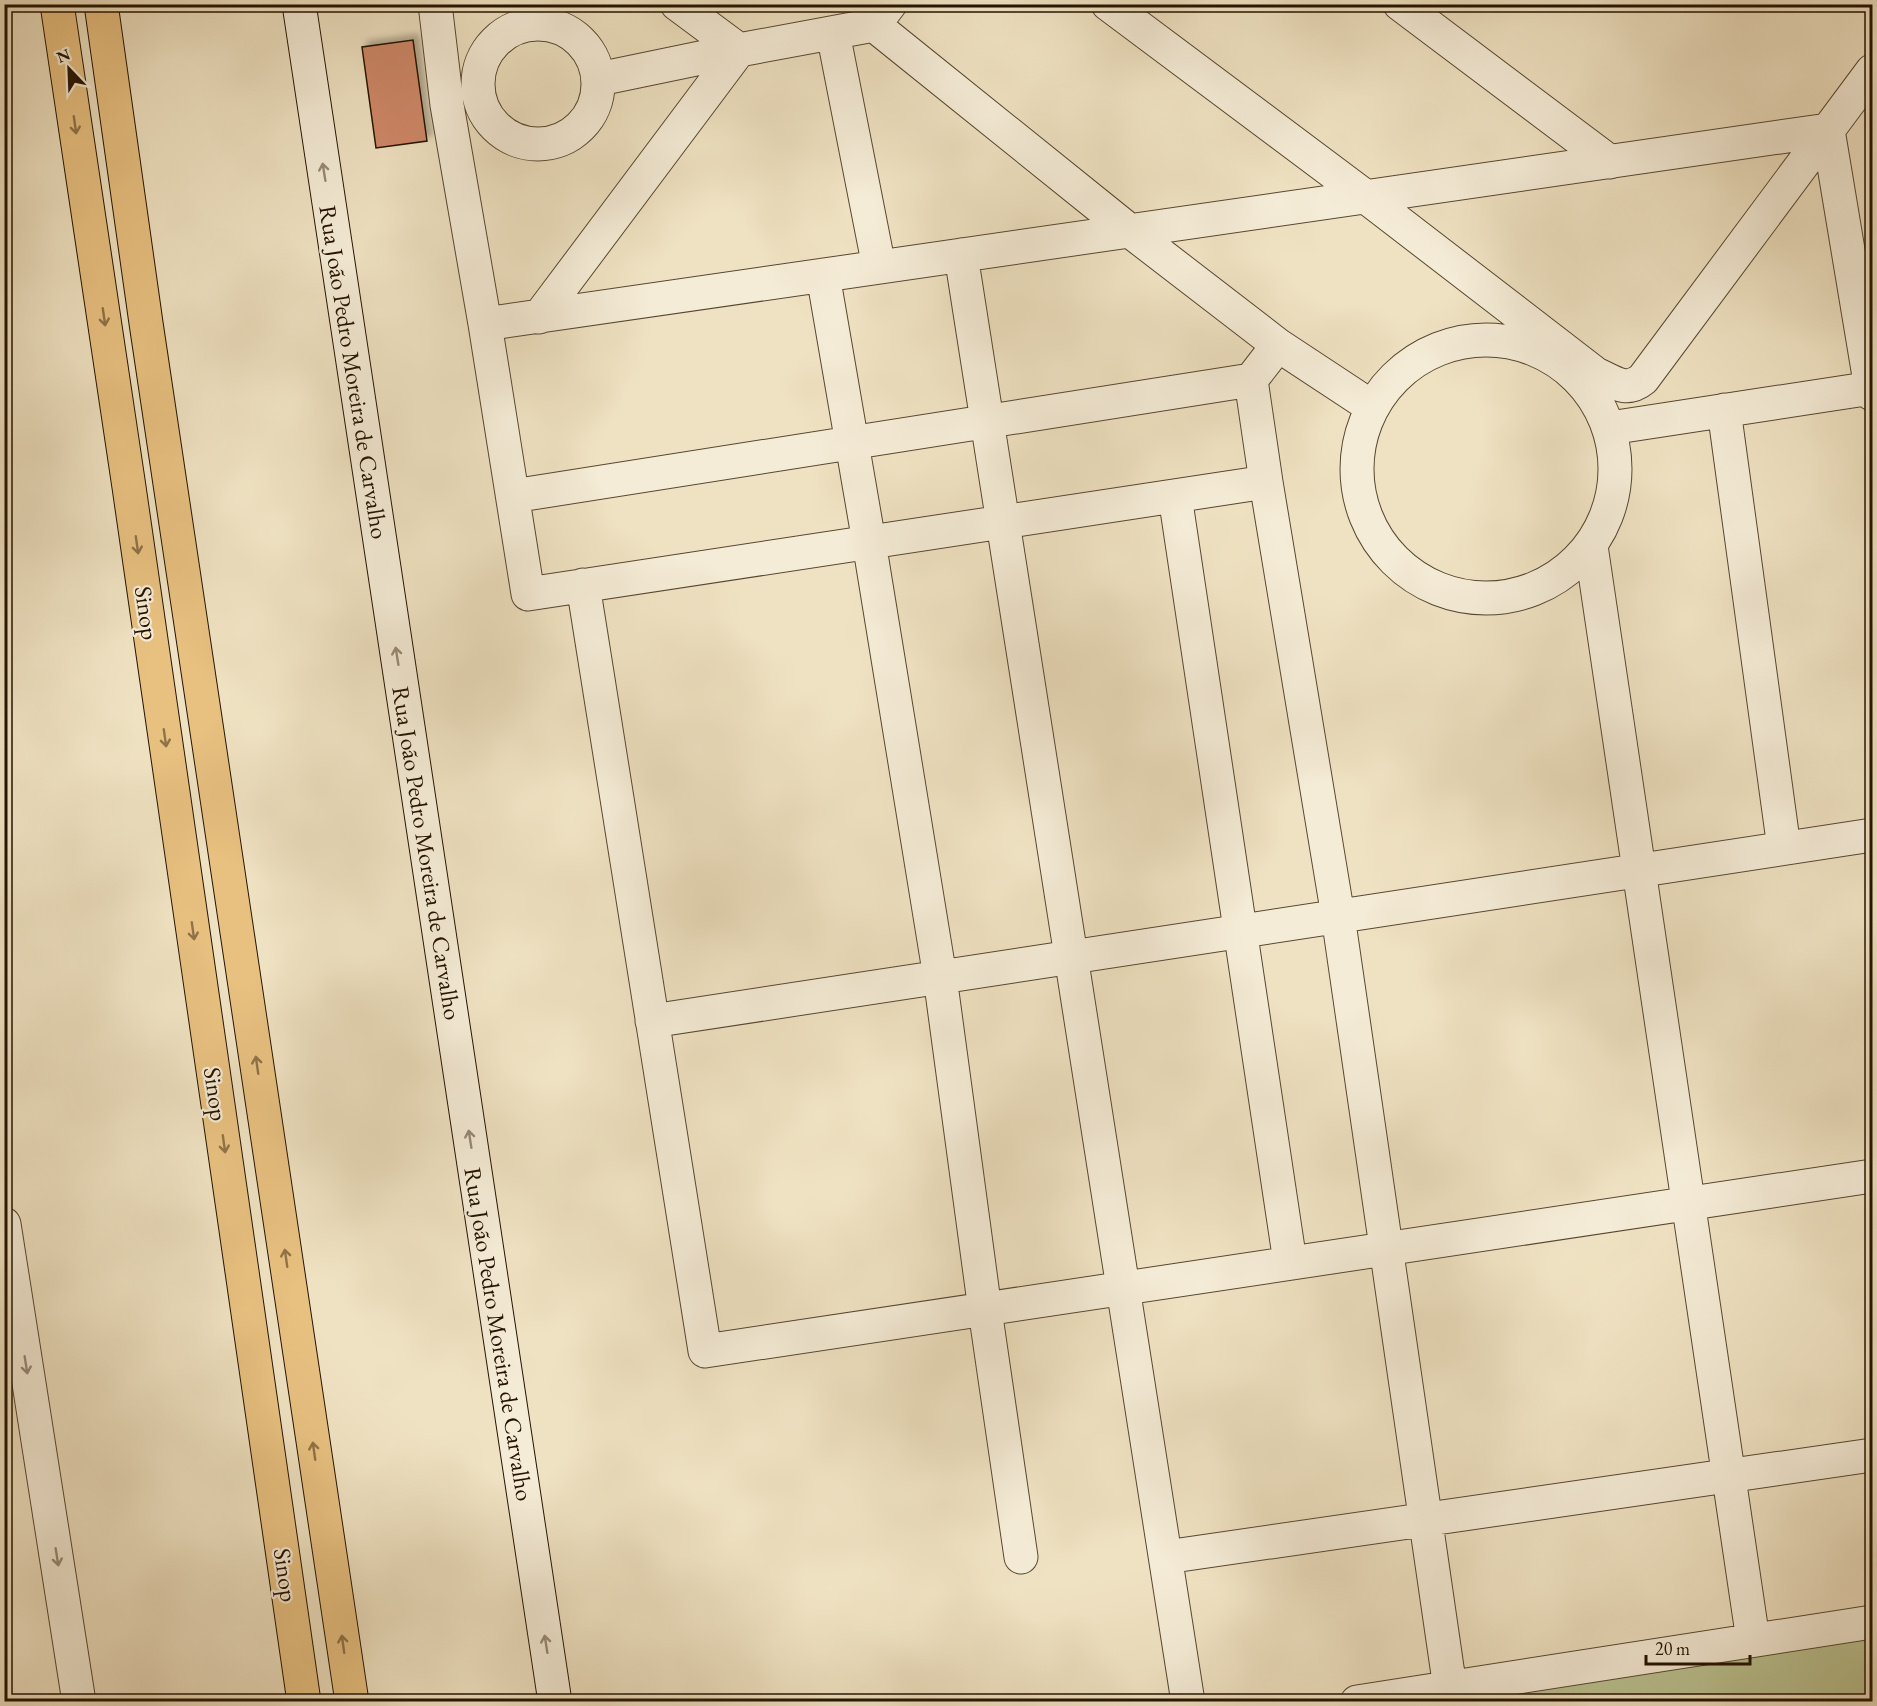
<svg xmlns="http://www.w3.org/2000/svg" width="1877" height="1706" viewBox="0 0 1877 1706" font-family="'EB Garamond',serif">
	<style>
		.green { fill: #bbc392; stroke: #706b4a; stroke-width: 1.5 }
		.building { fill: #ce8869; stroke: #241301; stroke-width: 1.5; filter: url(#shadow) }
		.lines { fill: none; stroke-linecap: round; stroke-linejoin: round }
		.minor-casing { stroke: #574731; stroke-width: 35 }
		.tertiary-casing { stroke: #574731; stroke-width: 35 }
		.secondary-casing { stroke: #241301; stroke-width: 35 }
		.trunk-casing { stroke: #241301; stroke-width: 35 }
		.minor { stroke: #f5ecd7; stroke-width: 33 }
		.tertiary { stroke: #f5ecd7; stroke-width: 33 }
		.secondary { stroke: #f5ecd7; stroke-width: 33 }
		.trunk { stroke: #e8c181; stroke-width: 33 }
		.oneway { stroke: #907347 }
		.oneway2 { stroke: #978a77 }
		.labels { text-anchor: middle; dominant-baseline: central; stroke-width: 4.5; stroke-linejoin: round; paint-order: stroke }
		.street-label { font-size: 24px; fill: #241301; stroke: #f5ecd7 }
	</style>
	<defs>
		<filter id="shadow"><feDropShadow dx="5.5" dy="-5.5" stdDeviation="3" flood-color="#0004"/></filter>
	</defs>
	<rect width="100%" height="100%" fill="#efe2c2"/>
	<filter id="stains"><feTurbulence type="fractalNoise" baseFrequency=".00333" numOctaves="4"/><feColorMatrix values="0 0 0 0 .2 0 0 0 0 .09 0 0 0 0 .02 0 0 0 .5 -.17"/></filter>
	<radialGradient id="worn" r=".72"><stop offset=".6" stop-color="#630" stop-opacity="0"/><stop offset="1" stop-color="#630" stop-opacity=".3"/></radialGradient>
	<path class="green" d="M1872 1622V1701H1358Z"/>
	<path class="building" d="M413 40 427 141 376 148 362 47Z"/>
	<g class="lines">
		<g class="minor-casing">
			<path id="minor" d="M435 4 447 105 485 324 528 594 1266 482
				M1108 4 1366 197 1596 374C1614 382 1626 393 1643 379L1872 71
				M1400 4 1610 162
				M478 84a60 60 0 1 1 120 0a60 60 0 1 1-120 0Z
				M874 25 1130 231 1278 345 1372 407
				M833 33 879 267
				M599 79 739 50 874 25 890 4
				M961 255 1188 1702
				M823 275 869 542 940 977 985 1310 1021 1557
				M539 317 739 50 677 4
				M485 324 1828 130 1872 394
				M1357 469a129 129 0 1 1 258 0a129 129 0 1 1-258 0Z
				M1278 345 1251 380 1266 482 1338 916 1452 1702
				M1724 410 1784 848
				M1610 428 1872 388
				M513 496 1251 380
				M1175 496 1290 1262
				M1591 546 1753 1640
				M583 585 705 1351 1872 1176
				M652 1021 1872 835
				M1166 1557 1872 1455
				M1357 1702 1872 1622"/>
		</g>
		<g class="tertiary-casing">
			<path id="tertiary" d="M4 1224 79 1702"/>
		</g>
		<g class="secondary-casing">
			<path id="secondary" d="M299 4 555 1702"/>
		</g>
		<g class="trunk-casing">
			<path id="trunk" d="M57 4 129 487 304 1702
				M101 4 146 323 352 1702"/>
		</g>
		<use href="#minor" class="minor"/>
		<use href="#tertiary" class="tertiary"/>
		<use href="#secondary" class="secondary"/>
		<use href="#trunk" class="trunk"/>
	</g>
	<defs><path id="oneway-shaft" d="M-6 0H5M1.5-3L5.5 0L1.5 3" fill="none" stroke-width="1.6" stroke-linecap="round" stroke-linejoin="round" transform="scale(1.5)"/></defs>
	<g class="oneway">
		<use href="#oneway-shaft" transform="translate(75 125) rotate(82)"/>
		<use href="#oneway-shaft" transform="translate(104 317) rotate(82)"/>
		<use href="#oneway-shaft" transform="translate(137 545) rotate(82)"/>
		<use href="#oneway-shaft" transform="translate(165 738) rotate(82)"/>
		<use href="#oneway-shaft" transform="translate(193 931) rotate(82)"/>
		<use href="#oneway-shaft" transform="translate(257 1065) rotate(-98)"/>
		<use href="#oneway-shaft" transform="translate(224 1144) rotate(82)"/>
		<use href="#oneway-shaft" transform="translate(286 1258) rotate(-98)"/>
		<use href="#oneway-shaft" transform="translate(314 1451) rotate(-98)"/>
		<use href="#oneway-shaft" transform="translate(343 1644) rotate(-98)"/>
	</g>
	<g class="oneway2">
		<use href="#oneway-shaft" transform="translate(324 172) rotate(-99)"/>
		<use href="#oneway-shaft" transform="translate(397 656) rotate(-99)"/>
		<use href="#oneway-shaft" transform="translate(470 1139) rotate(-99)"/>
		<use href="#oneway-shaft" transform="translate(26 1365) rotate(81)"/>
		<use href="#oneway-shaft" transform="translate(57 1557) rotate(81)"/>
		<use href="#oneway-shaft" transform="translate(546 1644) rotate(-99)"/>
	</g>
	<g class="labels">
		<g class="street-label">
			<text transform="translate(354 372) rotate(81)">Rua João Pedro Moreira de Carvalho</text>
			<text transform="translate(147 613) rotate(82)">Sinop</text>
			<text transform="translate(427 853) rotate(81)">Rua João Pedro Moreira de Carvalho</text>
			<text transform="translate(216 1094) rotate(82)">Sinop</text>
			<text transform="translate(499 1334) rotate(81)">Rua João Pedro Moreira de Carvalho</text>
			<text transform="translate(286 1575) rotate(82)">Sinop</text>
		</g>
	</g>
	<rect width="1877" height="1706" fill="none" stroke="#efe2c2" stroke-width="24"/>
	<rect x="6" y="6" width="1865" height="1694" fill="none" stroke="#241301" stroke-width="3"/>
	<rect x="12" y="12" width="1853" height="1682" fill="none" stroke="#241301" stroke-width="1.5"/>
	<g transform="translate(69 69) rotate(337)" stroke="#f5ecd7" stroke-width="4.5" paint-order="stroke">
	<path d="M0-4.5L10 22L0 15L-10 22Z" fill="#241301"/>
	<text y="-9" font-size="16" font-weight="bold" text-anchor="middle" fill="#241301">N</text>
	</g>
	<path d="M1646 1655v9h104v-9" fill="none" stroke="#241301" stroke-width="3"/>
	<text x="1655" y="1655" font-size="18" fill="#241301" stroke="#f5ecd7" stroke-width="4.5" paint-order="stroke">20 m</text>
	<rect width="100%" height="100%" filter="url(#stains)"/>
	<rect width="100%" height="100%" fill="url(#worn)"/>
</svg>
